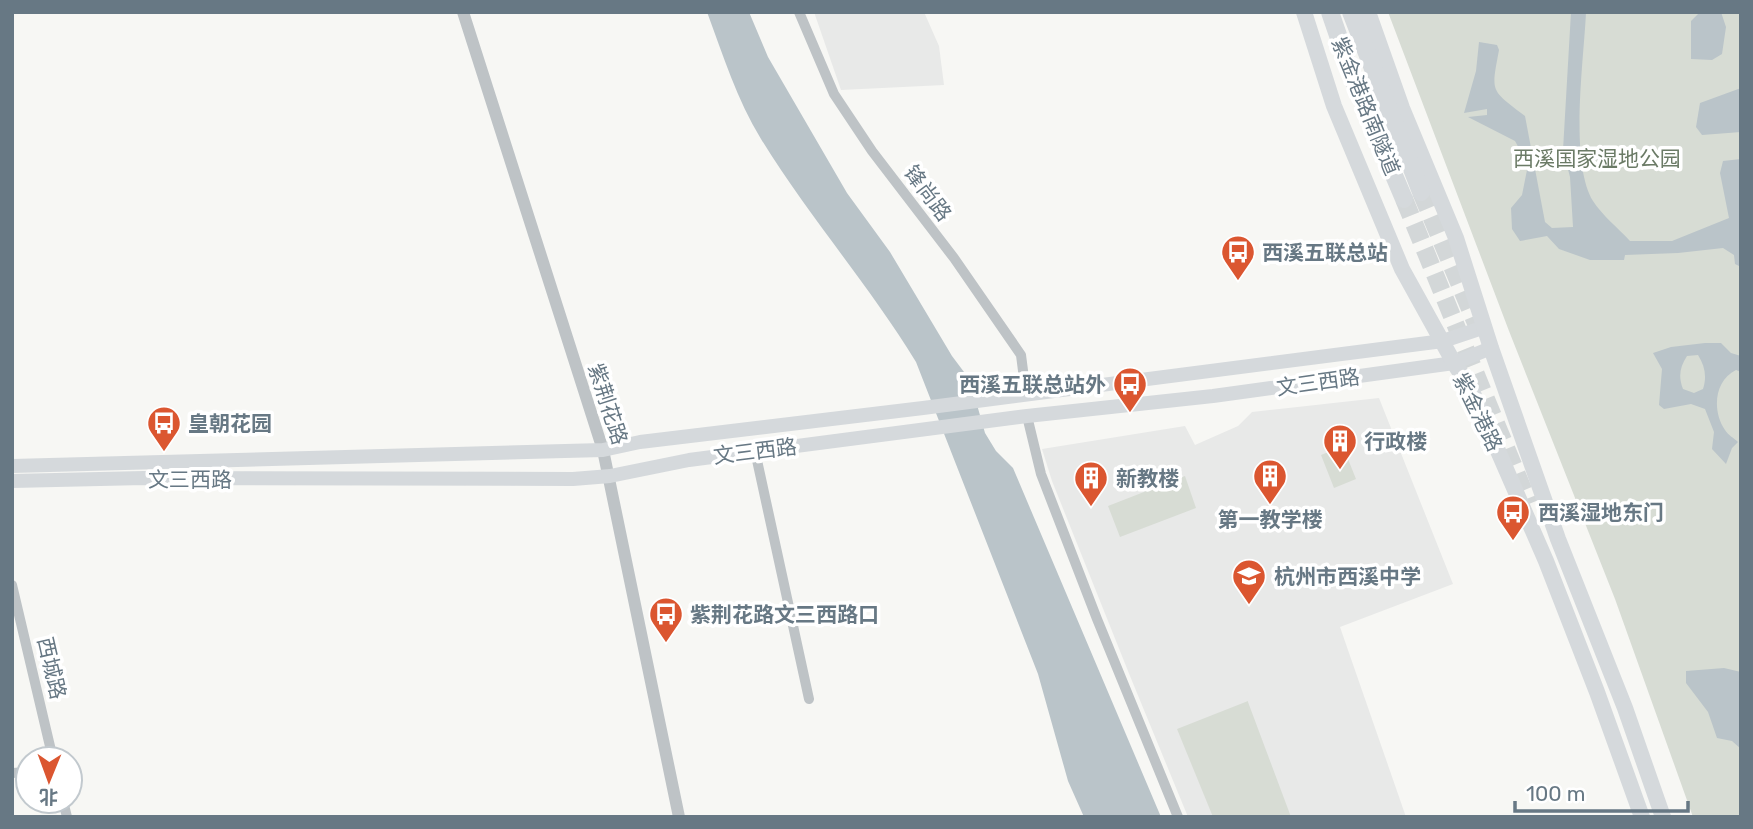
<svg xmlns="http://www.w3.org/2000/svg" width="1753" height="829" viewBox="0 0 1753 829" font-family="Rubik,'Noto Sans SC',sans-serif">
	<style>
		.built { fill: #e8e9e8 }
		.green { fill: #d7dcd4 }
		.water { fill: #bac4c9; fill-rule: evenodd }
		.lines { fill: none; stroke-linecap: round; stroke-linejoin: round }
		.trunk-tunnel { stroke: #d3d7d8; stroke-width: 18; stroke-dasharray: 18 9; stroke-linecap: butt }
		.minor { stroke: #bec3c6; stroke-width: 10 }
		.tertiary { stroke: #bec3c6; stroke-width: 12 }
		.secondary { stroke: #d5d9dc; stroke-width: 14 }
		.primary { stroke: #d5d9dc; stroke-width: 16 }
		.trunk { stroke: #d5d9dc; stroke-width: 18 }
		.labels { text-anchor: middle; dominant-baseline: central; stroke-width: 7; stroke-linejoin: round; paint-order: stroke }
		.street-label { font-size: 21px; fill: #677884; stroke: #fff }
		.park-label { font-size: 21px; fill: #6b7b66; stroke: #fff }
		.poi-label { font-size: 21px; font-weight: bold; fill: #677884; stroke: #fff; text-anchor: start }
	</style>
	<rect width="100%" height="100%" fill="#f7f7f4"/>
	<path class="built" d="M814 12H924L939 46 944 85 841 90Z
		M1379 398 1453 584 1340 627 1406 817H1188L1130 676 1052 481 1042 449 1185 426 1195 445 1238 426 1252 412Z"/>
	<path class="green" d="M1388 12H1741V817H1693L1615 599 1509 331Z
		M1338 448 1342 456 1346 454 1356 479 1334 488 1321 455Z
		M1185 476 1196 508 1120 537 1108 506Z
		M1248 701V702L1291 817H1213L1177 729Z"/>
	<path class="water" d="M707 12H749L768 57 847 193 890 252 952 356 970 380 985 433 996 451 1013 468 1161 817H1084L1068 781 1038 674 916 362C869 285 809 217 761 139 737 100 723 55 707 12Z
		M1571 12H1586C1584 60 1569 161 1593 201 1602 215 1618 228 1630 241H1672L1729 218 1720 173 1723 161 1741 159V267L1735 264 1734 255 1723 248 1678 253 1625 255 1624 260H1590L1559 249 1547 236 1520 241 1512 229 1511 208 1522 195 1528 165 1515 141 1468 117 1487 115V109L1464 113 1476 71 1479 42 1497 45 1499 50C1491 93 1490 89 1525 116L1545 222 1552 228 1573 227 1570 177 1563 150Z
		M1700 12H1721L1726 27 1722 54 1712 60 1691 59V21Z
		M1741 88V132L1702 135 1696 127 1700 103Z
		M1705 343H1721L1731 353 1741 356V372L1736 370C1714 381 1712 411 1725 430 1728 435 1734 438 1738 442L1732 448 1726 464 1712 449 1714 432 1705 409 1691 404 1664 409 1659 405 1662 369 1653 353 1671 347ZM1698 355C1705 366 1707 377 1703 389L1694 393 1683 389C1678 376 1680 367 1687 356Z
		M1724 668 1741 672V749L1732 741 1717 738 1708 712 1686 683V671Z"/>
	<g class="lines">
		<path class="trunk-tunnel" d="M1421 192 1481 335
			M1404 199 1529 504"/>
		<path class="minor" d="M799 12 834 94 872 151 954 258 1021 355 1026 394
			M1027 416 1041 474 1097 619 1178 817
			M755 451 809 699
			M12 585 53 759
			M12 773 28 772
			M63 801 67 817"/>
		<path class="tertiary" d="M463 12 603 450 679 817"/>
		<path class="secondary" d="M12 466 603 450 640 442 923 408 1443 341 1485 327
			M12 481 144 478 573 479 610 476 689 460 1027 416 1213 396 1454 363 1491 348"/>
		<path class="primary" d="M1304 12 1334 106 1402 269 1454 363 1471 389 1546 561 1597 692 1642 817
			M1368 12 1402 108 1456 238 1491 348 1558 539 1625 708 1663 817"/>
		<path class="trunk" d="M1330 12 1353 79 1404 199
			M1351 12 1421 192"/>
	</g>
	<defs>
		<g id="bus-pin" transform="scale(1.75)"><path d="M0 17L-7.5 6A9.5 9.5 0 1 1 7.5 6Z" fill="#db5630" stroke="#fff"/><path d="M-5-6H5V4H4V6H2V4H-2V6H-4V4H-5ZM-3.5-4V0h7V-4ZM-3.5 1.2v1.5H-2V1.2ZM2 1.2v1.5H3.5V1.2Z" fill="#fff"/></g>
		<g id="building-pin" transform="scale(1.75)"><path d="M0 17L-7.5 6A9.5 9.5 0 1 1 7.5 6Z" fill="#db5630" stroke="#fff"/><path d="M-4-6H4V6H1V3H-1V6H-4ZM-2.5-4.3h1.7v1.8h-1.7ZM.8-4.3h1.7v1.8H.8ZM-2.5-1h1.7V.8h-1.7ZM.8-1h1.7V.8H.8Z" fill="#fff"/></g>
		<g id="school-pin" transform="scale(1.75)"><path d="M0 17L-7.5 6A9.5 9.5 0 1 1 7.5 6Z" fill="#db5630" stroke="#fff"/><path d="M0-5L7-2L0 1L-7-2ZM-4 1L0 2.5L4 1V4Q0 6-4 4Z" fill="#fff"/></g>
	</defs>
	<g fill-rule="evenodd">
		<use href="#bus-pin" x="1238" y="252"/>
		<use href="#bus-pin" x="1130" y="384"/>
		<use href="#bus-pin" x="164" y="423"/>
		<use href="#building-pin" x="1340" y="441"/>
		<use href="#building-pin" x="1270" y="476"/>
		<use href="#building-pin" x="1091" y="478"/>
		<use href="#bus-pin" x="1513" y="512"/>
		<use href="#school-pin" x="1249" y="576"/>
		<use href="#bus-pin" x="666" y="614"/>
	</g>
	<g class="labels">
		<g class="street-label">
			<text transform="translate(1366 106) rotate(68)">紫金港路南隧道</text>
			<text transform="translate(928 193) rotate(53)">锋尚路</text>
			<text transform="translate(1318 382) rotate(-8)">文三西路</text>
			<text transform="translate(608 404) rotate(72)">紫荆花路</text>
			<text transform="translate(1478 412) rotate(64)">紫金港路</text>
			<text transform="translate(755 451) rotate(-7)">文三西路</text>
			<text x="190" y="479">文三西路</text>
			<text transform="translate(52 668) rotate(77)">西城路</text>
		</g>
		<g class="park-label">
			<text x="1597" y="158">西溪国家湿地公园</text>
		</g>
		<g class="poi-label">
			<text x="1262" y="252">西溪五联总站</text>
			<text x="1106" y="384" text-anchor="end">西溪五联总站外</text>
			<text x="188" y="423">皇朝花园</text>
			<text x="1364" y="441">行政楼</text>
			<text x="1116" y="478">新教楼</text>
			<text x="1538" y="512">西溪湿地东门</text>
			<text x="1270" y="519" text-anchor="middle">第一教学楼</text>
			<text x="1274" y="576">杭州市西溪中学</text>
			<text x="690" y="614">紫荆花路文三西路口</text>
		</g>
	</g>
	<rect width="1753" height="829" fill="none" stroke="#677884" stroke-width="28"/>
	<g transform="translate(49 780) rotate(181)"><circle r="33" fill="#ffffff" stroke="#c2c9ce" stroke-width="2"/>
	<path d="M0-5L12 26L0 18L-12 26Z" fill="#db5630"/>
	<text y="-10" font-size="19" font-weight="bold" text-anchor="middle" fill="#677884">北</text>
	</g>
	<path d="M1515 801v10h173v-10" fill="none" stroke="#677884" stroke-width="3.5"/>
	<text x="1526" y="801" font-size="21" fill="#677884" stroke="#ffffff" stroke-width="5" paint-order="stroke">100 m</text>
</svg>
